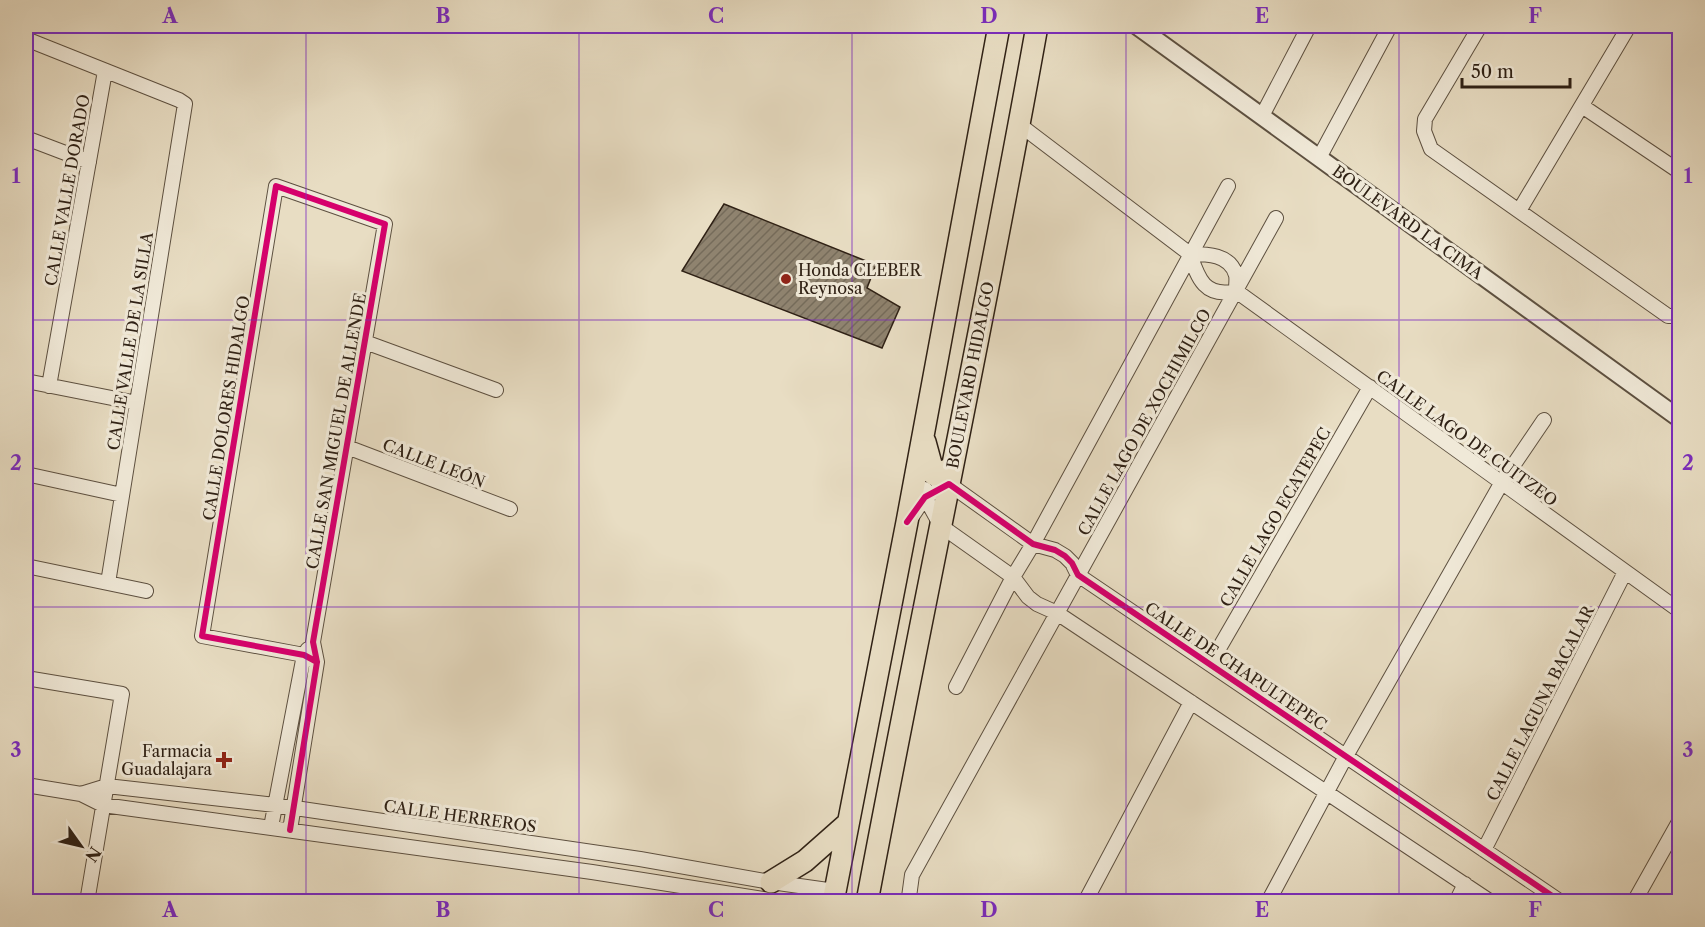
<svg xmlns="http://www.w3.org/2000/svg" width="1705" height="927" viewBox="0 0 1705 927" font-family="'Libre Caslon Text',serif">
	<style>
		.building { fill: url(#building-hatch); stroke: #2f2115; stroke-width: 1.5 }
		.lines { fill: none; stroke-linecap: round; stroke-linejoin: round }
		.minor-casing { stroke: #5d5040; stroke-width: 16 }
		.tertiary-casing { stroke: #5d5040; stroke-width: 20 }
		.primary-casing { stroke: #2f2115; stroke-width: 24 }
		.minor { stroke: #f0e9d8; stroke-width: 14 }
		.tertiary { stroke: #f0e9d8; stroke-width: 16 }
		.primary { stroke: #e8ddc3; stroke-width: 21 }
		.cycleway-casing { stroke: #f0e9d8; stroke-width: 10 }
		.cycleway { stroke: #d6006c; stroke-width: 6 }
		.grid { fill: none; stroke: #7b2cbf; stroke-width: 1.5; stroke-opacity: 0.55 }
		.poi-dot { fill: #8f2418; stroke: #f0e9d8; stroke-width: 2 }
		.labels { text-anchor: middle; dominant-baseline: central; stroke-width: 6; stroke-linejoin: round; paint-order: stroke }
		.street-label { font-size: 16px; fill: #2f2115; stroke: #f0e9d8 }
		.poi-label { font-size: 16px; fill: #2f2115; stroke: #f0e9d8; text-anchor: start }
		.neatline { fill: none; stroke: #7b2cbf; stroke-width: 2 }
		.grid-label { font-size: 20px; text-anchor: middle; font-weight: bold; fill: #7b2cbf }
	</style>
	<defs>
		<pattern id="building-hatch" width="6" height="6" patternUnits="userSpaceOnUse" patternTransform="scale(1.5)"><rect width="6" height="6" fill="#8f836f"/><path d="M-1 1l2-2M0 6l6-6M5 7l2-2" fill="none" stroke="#756b5a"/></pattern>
	</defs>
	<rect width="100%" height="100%" fill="#e8ddc3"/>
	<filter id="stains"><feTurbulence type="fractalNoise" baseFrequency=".00333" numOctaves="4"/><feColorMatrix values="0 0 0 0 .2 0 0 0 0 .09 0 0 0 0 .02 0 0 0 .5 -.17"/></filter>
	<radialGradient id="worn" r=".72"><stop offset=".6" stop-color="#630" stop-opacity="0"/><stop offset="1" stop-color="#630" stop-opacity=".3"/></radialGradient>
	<path class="building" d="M724 204 876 265 867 288 900 307 882 348 682 271Z"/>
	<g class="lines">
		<g class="minor-casing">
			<path id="minor" d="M1480 26 1425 119 1424 131 1431 149 1668 316H1680
				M26 39 179 100 185 104 108 583
				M1582 106 1680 172
				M1262 116 1309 26
				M1020 125 1190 254C1207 254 1230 254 1236 275 1237 279 1236 285 1236 289
				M26 138 89 162
				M1319 158 1390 26
				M1519 211 1629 26
				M1190 254C1198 279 1205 298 1236 291
				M1236 291 1680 611
				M365 342 496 390
				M26 381 137 403
				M49 386 105 71
				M347 447 510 509
				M26 474 122 495
				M925 489V497L941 526 1013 577 1028 597 1037 604 1057 613 1491 902
				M911 518 925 497 949 484 1033 544 1055 550 1065 556 1072 563 1078 575 1561 902
				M26 566 146 591
				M1210 664 1370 387
				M26 678 122 694 87 902
				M956 687 1013 577 1033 544 1228 186
				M26 785 81 794 103 805 592 872 782 902
				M81 794 107 786 275 805 640 859 771 882 835 891
				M271 827 304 655 308 649
				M290 830 317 662 313 642 385 224 276 186 202 636 304 655 317 662
				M1484 850 1625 572
				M911 902 909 897 912 875 1276 218
				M1085 902 1191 702
				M1268 902 1346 756 1502 482 1544 420
				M1456 902 1465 884
				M1634 902 1680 820"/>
		</g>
		<g class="tertiary-casing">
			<path id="tertiary" d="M1137 26 1680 419"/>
		</g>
		<g class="primary-casing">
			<path id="primary" d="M925 442 934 475 952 468
				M771 882 805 861 848 823
				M833 902 907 522 999 26
				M867 902C922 609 985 318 1037 26"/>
		</g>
		<use href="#minor" class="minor"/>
		<use href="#tertiary" class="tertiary"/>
		<use href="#primary" class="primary"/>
		<g class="cycleway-casing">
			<path id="cycleway" d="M907 522 925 497 949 484 1033 544 1055 550 1065 556 1072 563 1078 575 1561 902
				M290 830 317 662 313 642 385 224 276 186 202 636 304 655 317 662"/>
		</g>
		<use href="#cycleway" class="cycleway"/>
	</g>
	<path class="grid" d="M306 26V902M579 26V902M852 26V902M1126 26V902M1399 26V902M26 320H1680M26 607H1680"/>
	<g class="poi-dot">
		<circle cx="786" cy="279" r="6"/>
		<path d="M221 751h6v6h6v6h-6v6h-6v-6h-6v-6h6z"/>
	</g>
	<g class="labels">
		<g class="street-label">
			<text transform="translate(67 190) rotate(-80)">CALLE VALLE DORADO</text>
			<text transform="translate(1408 222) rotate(36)">BOULEVARD LA CIMA</text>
			<text transform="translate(130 341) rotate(-81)">CALLE VALLE DE LA SILLA</text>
			<text transform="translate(970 375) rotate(-79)">BOULEVARD HIDALGO</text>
			<text transform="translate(226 408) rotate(-81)">CALLE DOLORES HIDALGO</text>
			<text transform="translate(1144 422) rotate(-61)">CALLE LAGO DE XOCHIMILCO</text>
			<text transform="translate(336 431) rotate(-80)">CALLE SAN MIGUEL DE ALLENDE</text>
			<text transform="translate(1467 438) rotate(36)">CALLE LAGO DE CUITZEO</text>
			<text transform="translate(434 463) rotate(21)">CALLE LEÓN</text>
			<text transform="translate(1275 517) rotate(-60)">CALLE LAGO ECATEPEC</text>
			<text transform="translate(1236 666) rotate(34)">CALLE DE CHAPULTEPEC</text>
			<text transform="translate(1540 703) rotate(-63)">CALLE LAGUNA BACALAR</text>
			<text transform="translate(460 816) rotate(8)">CALLE HERREROS</text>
		</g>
		<g class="poi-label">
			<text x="798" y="270">Honda CLEBER<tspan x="798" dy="18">Reynosa</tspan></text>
			<text x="212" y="751" text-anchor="end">Farmacia<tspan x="212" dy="18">Guadalajara</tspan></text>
		</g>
	</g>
	<rect width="1705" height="927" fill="none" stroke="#e8ddc3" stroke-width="66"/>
	<g transform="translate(81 846) rotate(124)" stroke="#f0e9d8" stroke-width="4.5" paint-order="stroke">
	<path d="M0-4.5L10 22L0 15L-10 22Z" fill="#2f2115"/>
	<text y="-9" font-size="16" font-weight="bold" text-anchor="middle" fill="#2f2115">N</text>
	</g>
	<path d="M1462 78v9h108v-9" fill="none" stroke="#2f2115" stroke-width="3"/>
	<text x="1471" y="78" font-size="18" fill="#2f2115" stroke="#f0e9d8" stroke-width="4.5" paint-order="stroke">50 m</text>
	<rect x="33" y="33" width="1639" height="861" class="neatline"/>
	<g class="grid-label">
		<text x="170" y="23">A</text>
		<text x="443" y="23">B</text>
		<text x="716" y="23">C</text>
		<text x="989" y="23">D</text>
		<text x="1262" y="23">E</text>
		<text x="1535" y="23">F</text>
		<text x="16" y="183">1</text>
		<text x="1688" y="183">1</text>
		<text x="16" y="470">2</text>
		<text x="1688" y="470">2</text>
		<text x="16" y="757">3</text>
		<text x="1688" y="757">3</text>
		<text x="170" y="917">A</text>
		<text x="443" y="917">B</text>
		<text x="716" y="917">C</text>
		<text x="989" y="917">D</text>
		<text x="1262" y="917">E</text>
		<text x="1535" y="917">F</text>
	</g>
	<rect width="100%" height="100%" filter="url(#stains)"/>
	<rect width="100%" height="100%" fill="url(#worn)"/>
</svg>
